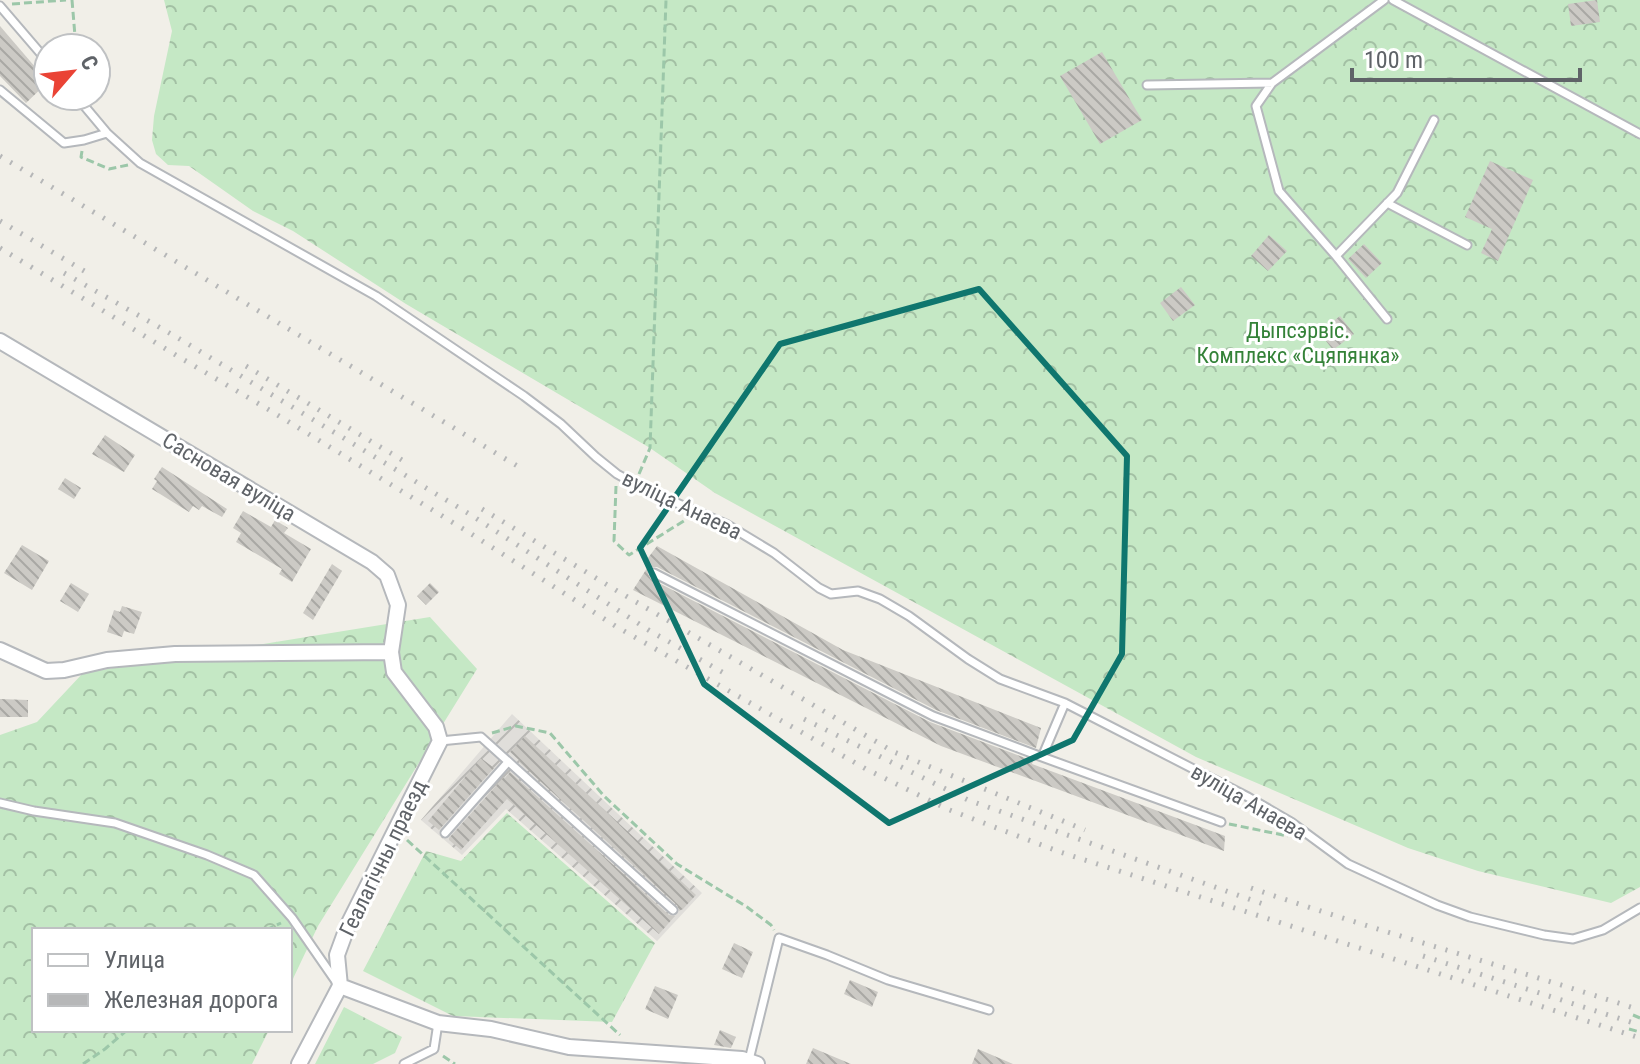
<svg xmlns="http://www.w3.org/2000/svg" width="1640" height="1064" viewBox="0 0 1640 1064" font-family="'Roboto Condensed',sans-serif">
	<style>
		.industrial { fill: url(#industrial-furrows) }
		.forest { fill: url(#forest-crowns) }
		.building { fill: url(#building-back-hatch) }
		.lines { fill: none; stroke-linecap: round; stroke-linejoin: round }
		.service-casing { stroke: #b5b8bc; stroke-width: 11 }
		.minor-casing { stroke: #b5b8bc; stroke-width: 18 }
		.path { stroke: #9cc7a9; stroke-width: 3; stroke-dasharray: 8 4; stroke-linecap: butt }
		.service { stroke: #fff; stroke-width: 7 }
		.minor { stroke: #fff; stroke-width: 14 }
		.rail { stroke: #b6b7b8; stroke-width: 5; stroke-dasharray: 2 10; stroke-linecap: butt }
		.marked { fill: none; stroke: #0f766e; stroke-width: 6; stroke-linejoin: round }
		.labels { text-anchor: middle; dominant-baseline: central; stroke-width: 6; stroke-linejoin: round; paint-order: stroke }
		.park-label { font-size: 22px; fill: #348238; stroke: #fff }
		.street-label { font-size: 22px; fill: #5f6368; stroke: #fff }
	</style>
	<defs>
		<pattern id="industrial-furrows" width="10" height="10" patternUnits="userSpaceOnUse" patternTransform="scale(2)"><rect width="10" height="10" fill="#e0deda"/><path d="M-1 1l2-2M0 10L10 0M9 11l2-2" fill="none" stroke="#b9b8b5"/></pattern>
		<pattern id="forest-crowns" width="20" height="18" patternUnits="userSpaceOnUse" patternTransform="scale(2)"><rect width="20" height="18" fill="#c5e8c5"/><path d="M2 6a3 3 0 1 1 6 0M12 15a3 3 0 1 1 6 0" fill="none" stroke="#a3c0a4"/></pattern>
		<pattern id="building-back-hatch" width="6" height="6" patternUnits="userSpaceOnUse" patternTransform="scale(2)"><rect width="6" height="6" fill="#cccac5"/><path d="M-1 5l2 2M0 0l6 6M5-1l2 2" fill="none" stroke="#a9a8a4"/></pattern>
	</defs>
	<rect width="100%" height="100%" fill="#f1efe8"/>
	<path class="industrial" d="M512 714 702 893 657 941 506 809 462 855 421 820Z"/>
	<path class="forest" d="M164 0H1640V887L1611 903 1478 871 1408 848 1196 757 715 493 650 448 406 304 293 231 253 211 189 166 168 165 156 154 152 140 154 116 172 31Z
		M430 617 477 669 318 926 290 985V930H34V1030H269L252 1064H0V735L37 722 83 673Z
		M507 813 655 943 612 1022 453 1016 363 971 426 851 461 861Z
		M344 1007 402 1037 395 1053 373 1064H315Z"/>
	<path class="building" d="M1597 0 1600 22 1571 26 1568 4Z
		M0 26 48 82 26 103 0 76Z
		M1102 52 1142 120 1100 144 1060 76Z
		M1490 161 1533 180 1498 261 1481 253 1492 229 1465 217Z
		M1269 235 1287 251 1268 271 1251 256Z
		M1364 244 1382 263 1366 278 1348 259Z
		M1181 287 1195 305 1173 321 1160 303Z
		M1340 316 1354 334 1333 350 1319 332Z
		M105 435 135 455 124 472 92 454Z
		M162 467 227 509 222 517 202 506 199 510 193 506 189 512 152 489 157 481 154 479Z
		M65 478 81 488 74 499 58 489Z
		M243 511 271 527 275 520 288 528 284 533 311 549 292 582 279 574 282 569 236 542 241 533 233 528Z
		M22 545 49 561 32 590 4 573Z
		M657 546 843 650 1041 728 1036 748 936 710 657 567H653L649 569 648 574 651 579 930 722 1033 761 1032 764 1225 836 1224 851 941 746 633 590 649 565 645 562Z
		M332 564 342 571 313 620 303 613Z
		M71 583 89 594 78 612 60 601Z
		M430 583 439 592 426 605 417 596Z
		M122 606 142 612 134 634 124 631 122 637 107 632 114 610 120 612Z
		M0 699 28 700V717H0Z
		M525 736 696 895 683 909 679 911 677 905 519 762 520 761 510 752Z
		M481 758 494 768 439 830 428 821Z
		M510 772 669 915 675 916 659 934 507 799 461 850 449 840V838L504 777 505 778Z
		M734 943 753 952 742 978 722 969Z
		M850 980 878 992 872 1007 844 994Z
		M655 986 678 995 668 1019 645 1009Z
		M720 1030 736 1037 731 1048 714 1045Z
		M813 1048 851 1064H806Z
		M978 1049 1013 1064H972Z"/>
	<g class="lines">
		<g class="service-casing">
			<path id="service" d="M1393 0 1640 134
				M0 6 48 62
				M1272 83 1256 106 1279 191 1336 256
				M1147 85 1272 83 1384 0
				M0 90 64 143 84 140 107 133
				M76 96 107 133 140 163 376 296 524 396 561 424 596 457 617 474 644 489 726 524 774 553 819 588 831 594 858 591 880 599 909 616 968 659 1000 679 1065 703 1248 797 1291 822 1348 864 1437 905 1470 917 1544 935 1573 939 1603 930 1640 908
				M1387 203 1467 245
				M1387 319 1336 256 1397 193 1434 120
				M654 573 933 716 1042 757 1065 703
				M440 741 481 737 673 910
				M1042 757 1221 822
				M0 803 34 811 115 823 207 855 254 875 292 918 337 983
				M445 833 508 762
				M749 1060 779 938 827 955 888 980 989 1010
				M404 1064 434 1049 438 1023"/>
		</g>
		<g class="minor-casing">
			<path id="minor" d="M0 341 372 562 387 575 398 605 391 652 394 672 436 727 440 741 348 925 337 955 340 986 299 1064
				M0 650 46 671 64 670 107 660 175 654 391 652
				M340 986 438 1023 491 1029 569 1047 742 1059 757 1064"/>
		</g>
		<path class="path" d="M72 0 76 48
			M12 4 66 0
			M82 151 81 157 109 169 128 165
			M639 474 650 448 666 0
			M616 486 614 541 629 555 687 519
			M492 733 516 726 550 733 604 796 677 864 747 907 771 925 774 930
			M1229 824 1288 836
			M407 840 620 1035
			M266 930 281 923
			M1633 1015 1640 1018
			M1629 1029 1640 1032
			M443 1056 455 1064
			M83 1064 105 1049 127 1030"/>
		<use href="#service" class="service"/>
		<use href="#minor" class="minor"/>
		<path class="rail" d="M0 156 519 467
			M0 221 91 275
			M0 248 179 357 271 411 465 530 617 627 866 769 947 809 1060 852 1640 1038
			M64 273 173 335 471 515 650 631 731 677
			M246 366 407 463
			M482 509 619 592 894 752 1085 830
			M804 719 968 800 1263 904
			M1251 888C1380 932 1511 968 1640 1010
			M1423 956 1640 1025"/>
	</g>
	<path class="marked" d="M979 289 1127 456 1122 654 1073 740 889 823 704 684 640 548 780 344Z"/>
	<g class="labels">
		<g class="park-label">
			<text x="1298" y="330">Дыпсэрвіс.<tspan x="1298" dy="25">Комплекс «Сцяпянка»</tspan></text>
		</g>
		<g class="street-label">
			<text transform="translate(229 477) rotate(31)">Сасновая вуліца</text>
			<text transform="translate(682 505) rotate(26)">вуліца Анаева</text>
			<text transform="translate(1249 802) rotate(30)">вуліца Анаева</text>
			<text transform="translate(383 858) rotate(-64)">Геалагічны праезд</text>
		</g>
	</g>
	<rect x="32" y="928" width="260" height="104" fill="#ffffff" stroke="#bfc1c3" stroke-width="2"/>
	<rect x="48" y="954" width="40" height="12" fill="#ffffff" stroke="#bfc1c3" stroke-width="2"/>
	<text x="104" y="968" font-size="24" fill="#5f6368">Улица</text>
	<rect x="48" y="994" width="40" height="12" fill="#b6b7b8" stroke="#bfc1c3" stroke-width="2"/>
	<text x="104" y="1008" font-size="24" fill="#5f6368">Железная дорога</text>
	<g transform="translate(72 72) rotate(62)"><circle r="38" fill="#ffffff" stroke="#bfc1c3" stroke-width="2"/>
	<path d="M0-6L14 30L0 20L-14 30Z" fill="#ea4335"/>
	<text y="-12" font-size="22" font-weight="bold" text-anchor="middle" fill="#5f6368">С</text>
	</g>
	<path d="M1352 68v12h228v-12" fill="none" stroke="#5f6368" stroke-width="4"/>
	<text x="1364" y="68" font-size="24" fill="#5f6368" stroke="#ffffff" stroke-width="6" paint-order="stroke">100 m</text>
</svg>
